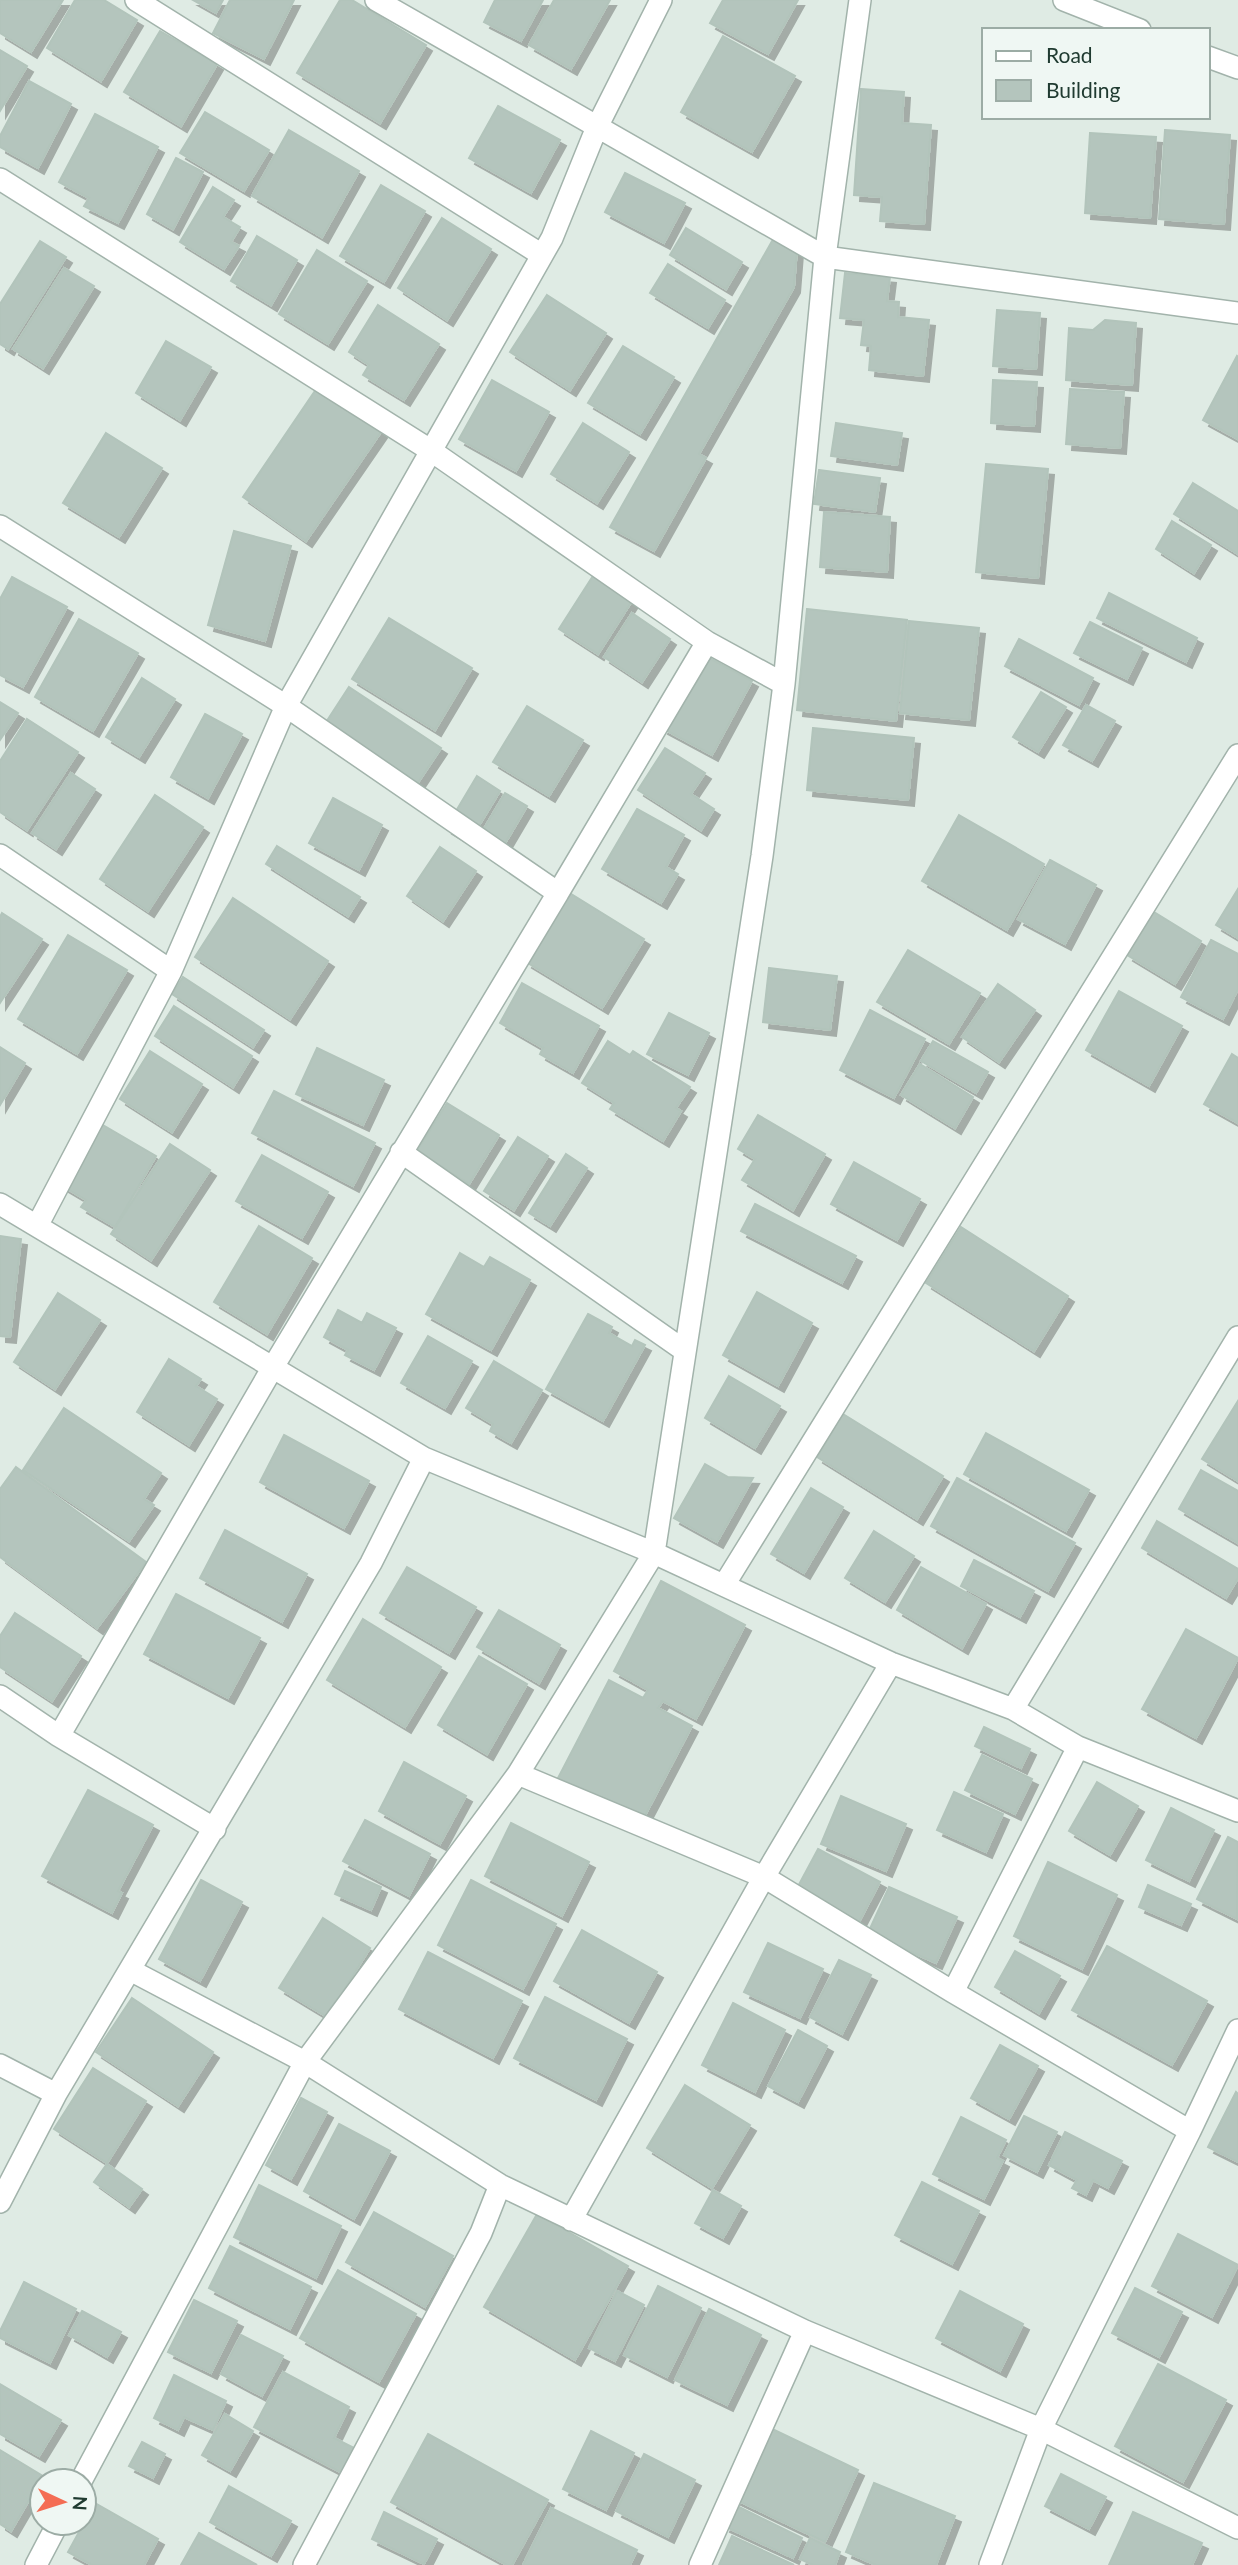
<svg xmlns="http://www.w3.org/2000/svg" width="1238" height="2565" viewBox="0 0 1238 2565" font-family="Lato,sans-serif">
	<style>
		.building { fill: #b4c5bd; stroke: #b2c4bb; stroke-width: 2; filter: url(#shadow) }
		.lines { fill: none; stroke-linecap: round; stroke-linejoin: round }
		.minor-casing { stroke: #a2b3ab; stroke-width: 24 }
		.minor { stroke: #fff; stroke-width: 21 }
	</style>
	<defs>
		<filter id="shadow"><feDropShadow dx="6" dy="6" stdDeviation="0" flood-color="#0004"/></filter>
	</defs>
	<rect width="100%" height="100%" fill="#dfebe4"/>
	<path class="building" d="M0 0H63L31 52 0 33Z
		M75 0H104L137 20 101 81 47 48Z
		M193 0H223L216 13Z
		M230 0H294L264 59 213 33Z
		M340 0H352L426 45 380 123 297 73Z
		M495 0H543L521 41 484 22Z
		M554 0H610L571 69 529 45Z
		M723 0H798L768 54 710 23Z
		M160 31 217 64 181 126 124 92Z
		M723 36 795 76 752 152 681 112Z
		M0 50 27 66 0 111Z
		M29 81 71 104 38 168 0 147V136Z
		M861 89 904 92 902 123 931 125 924 224 880 221 882 197 854 195Z
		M498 106 560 140 531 193 469 158Z
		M205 112 269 150 244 191 180 153Z
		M95 114 158 147 118 223 84 206 89 198 59 182Z
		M289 130 359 171 322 237 252 196Z
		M1165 130 1230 135 1224 224 1159 219Z
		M1090 133 1156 137 1150 218 1085 213Z
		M176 158 203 172 173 229 147 214Z
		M625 173 685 203 664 243 605 212Z
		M381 185 425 211 384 282 340 256Z
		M213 187 234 200 223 217 240 227 231 242 239 246 224 269 180 242Z
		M442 218 491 249 447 320 398 288Z
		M686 228 742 262 726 289 670 255Z
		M257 236 297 260 271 305 231 281Z
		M775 236 797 249 794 287 699 454 706 458 654 551 610 527Z
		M40 241 66 257 8 349 0 344V304Z
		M317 250 367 281 328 344 279 314Z
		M668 264 725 300 708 328 650 293Z
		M64 268 94 286 43 368 13 349Z
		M845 273 890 277 887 301 899 302 898 317 929 320 923 376 869 370 871 346 861 345 864 320 840 318Z
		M547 295 606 333 570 390 510 352Z
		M378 305 439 344 404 400 363 375 369 365 349 352Z
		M997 310 1040 313 1036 369 993 366Z
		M1105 320 1136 323 1132 385 1066 380 1069 328 1093 330Z
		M166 341 211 367 180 420 136 393Z
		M623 346 674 377 640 434 588 403Z
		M1237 356 1238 357V439L1203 420Z
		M492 380 549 412 516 471 459 439Z
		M993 380 1037 382 1034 426 991 423Z
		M317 388 381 432 306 541 243 497Z
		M1070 389 1124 392 1120 448 1066 444Z
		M583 423 629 452 597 503 551 474Z
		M836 423 902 433 897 465 831 456Z
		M106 433 162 468 119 537 63 503Z
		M986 464 1048 469 1038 578 976 572Z
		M819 470 880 478 875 512 814 504Z
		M1193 483 1238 511V554L1174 514Z
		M824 512 890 517 887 572 820 567Z
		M1172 521 1211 545 1194 573 1156 549Z
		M234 531 291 546 265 641 208 625Z
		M593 576 632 601 598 654 559 629Z
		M12 577 67 607 23 687 0 675V599Z
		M1109 593 1197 638 1186 662 1097 618Z
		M807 609 907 620 896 721 797 710Z
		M632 613 670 639 642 682 604 657Z
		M389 618 472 668 435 730 352 679Z
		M79 619 138 653 93 731 35 697Z
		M909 621 979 628 969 720 900 713Z
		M1090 622 1142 648 1127 679 1074 653Z
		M1019 639 1093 678 1079 705 1005 666Z
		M702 654 752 681 712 755 662 728Z
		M142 678 175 699 139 757 106 737Z
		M349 687 441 748 413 790 321 730Z
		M1041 692 1066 707 1038 752 1013 737Z
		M0 702 18 713 0 740Z
		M1086 705 1115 721 1092 761 1063 745Z
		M527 706 583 740 549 796 493 762Z
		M205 714 242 734 208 798 171 777Z
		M27 719 78 752 27 830 0 812V761Z
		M813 728 914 738 908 800 807 790Z
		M665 748 705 773 691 794 714 809 701 830 638 790Z
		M71 773 95 789 56 849 32 833Z
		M477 776 500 791 469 842 446 828Z
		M505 793 527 806 497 857 475 844Z
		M155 795 203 827 148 911 100 879Z
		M333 798 382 825 359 870 309 843Z
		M637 809 684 835 666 867 678 874 661 903 602 869Z
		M959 815 1044 864 1007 930 922 881Z
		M277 846 360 897 348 916 266 864Z
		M440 847 476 871 443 921 407 896Z
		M1050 860 1096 885 1065 944 1018 919Z
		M1238 889V938L1216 925Z
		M568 892 644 939 602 1008 526 962Z
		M233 898 328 961 290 1019 195 957Z
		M1154 912 1201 941 1175 984 1127 955Z
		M2 913 42 939 0 1003V917Z
		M68 935 127 970 77 1054 18 1019Z
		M1211 940 1238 954V989L1223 1019 1181 997Z
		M908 950 980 993 949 1044 877 1002Z
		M769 968 837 976 830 1030 763 1022Z
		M183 977 264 1030 253 1047 172 994Z
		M522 983 599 1026 573 1073 540 1054 543 1048 500 1023Z
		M998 984 1035 1010 999 1062 962 1037Z
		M1119 991 1182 1026 1149 1086 1086 1050Z
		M174 1006 252 1056 233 1087 155 1036Z
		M870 1010 925 1039 894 1098 840 1070Z
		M669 1013 709 1033 688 1075 647 1054Z
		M608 1041 630 1055 633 1051 690 1087 676 1108 681 1111 663 1141 610 1109 614 1103 582 1083Z
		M933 1041 988 1072 976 1093 921 1061Z
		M0 1047 25 1063 0 1105Z
		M317 1048 384 1080 363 1125 296 1094Z
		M150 1051 202 1084 172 1132 120 1099Z
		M1232 1054 1238 1058V1123L1204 1104Z
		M920 1064 973 1097 955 1128 901 1095Z
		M274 1091 375 1143 353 1186 252 1133Z
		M447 1103 499 1135 469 1184 417 1151Z
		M758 1115 825 1154 793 1210 742 1180 755 1159 738 1149Z
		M96 1121 156 1156 115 1227 81 1207 86 1200 59 1184Z
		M518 1137 548 1156 514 1210 484 1191Z
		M170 1144 210 1170 151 1260 111 1234Z
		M566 1154 587 1168 550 1226 529 1213Z
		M262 1155 328 1192 302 1238 236 1201Z
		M854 1162 920 1199 897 1240 831 1204Z
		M755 1204 856 1256 842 1283 741 1231Z
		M259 1226 312 1258 267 1334 214 1302Z
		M961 1227 1068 1296 1034 1351 926 1283Z
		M0 1236 21 1239 10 1337 0 1336Z
		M460 1253 484 1267 490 1257 530 1280 491 1350 426 1314Z
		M757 1292 812 1323 778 1386 723 1355Z
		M58 1293 100 1320 55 1389 14 1362Z
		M338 1310 362 1323 367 1313 396 1328 374 1370 345 1355 348 1350 324 1337Z
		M588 1314 612 1327 609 1333 632 1346 635 1340 645 1345 603 1421 546 1389Z
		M428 1336 472 1361 445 1408 401 1383Z
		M169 1359 201 1379 196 1386 217 1399 189 1445 137 1412Z
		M494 1361 542 1390 511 1443 490 1431 493 1424 466 1408Z
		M729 1376 780 1406 755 1448 705 1418Z
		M1238 1401V1481L1202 1459Z
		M64 1408 161 1473 144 1499 154 1505 129 1541 23 1470Z
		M843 1414 943 1476 917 1519 817 1457Z
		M986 1433 1089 1490 1066 1531 964 1474Z
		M284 1435 369 1481 344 1528 260 1482Z
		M705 1464 728 1477 753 1478 717 1542 674 1518Z
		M16 1467 146 1562 97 1628 0 1557V1489Z
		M1201 1470 1238 1491V1543L1179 1509Z
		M957 1478 1075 1543 1048 1591 931 1526Z
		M811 1488 843 1507 804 1573 771 1554Z
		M1157 1521 1238 1569V1578L1226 1598 1142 1548Z
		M225 1530 307 1574 282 1622 200 1578Z
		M874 1531 914 1556 885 1602 845 1578Z
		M974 1560 1034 1591 1020 1617 961 1586Z
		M407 1567 476 1607 449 1653 380 1613Z
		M921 1567 986 1604 962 1648 897 1610Z
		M661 1581 745 1625 696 1719 663 1701 658 1708 692 1726 640 1825 557 1780 609 1680 643 1698 648 1690 614 1671Z
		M176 1594 260 1638 228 1698 144 1654Z
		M499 1610 560 1645 539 1683 477 1647Z
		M15 1613 81 1656 52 1701 0 1667V1636Z
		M363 1619 441 1667 405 1727 327 1680Z
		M1186 1629 1238 1658 1196 1738 1142 1709Z
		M479 1656 527 1684 487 1754 438 1725Z
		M984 1727 1030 1749 1021 1768 975 1746Z
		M982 1755 1032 1779 1015 1814 965 1790Z
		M404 1762 466 1796 440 1844 379 1811Z
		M1097 1782 1138 1806 1110 1855 1069 1831Z
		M88 1790 153 1825 118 1891 122 1893 112 1913 42 1876Z
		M954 1792 1003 1814 986 1852 937 1830Z
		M841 1796 906 1824 886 1871 821 1844Z
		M1171 1808 1214 1830 1189 1881 1146 1860Z
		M365 1820 430 1854 409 1896 343 1861Z
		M511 1823 589 1862 562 1916 485 1876Z
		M1228 1837 1238 1842 1237 1919 1197 1899Z
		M818 1849 880 1882 858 1924 796 1890Z
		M1048 1862 1117 1895 1082 1969 1014 1936Z
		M345 1871 381 1887 371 1910 335 1894Z
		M201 1880 242 1902 200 1981 159 1959Z
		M471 1880 556 1924 523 1989 438 1945Z
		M1148 1885 1191 1904 1181 1925 1139 1907Z
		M889 1887 957 1917 936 1963 868 1933Z
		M323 1918 370 1948 327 2017 279 1988Z
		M582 1930 657 1972 629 2023 554 1981Z
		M768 1943 823 1969 800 2018 744 1992Z
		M1107 1946 1207 2001 1172 2065 1072 2010Z
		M1015 1951 1060 1976 1039 2013 995 1987Z
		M428 1952 522 2001 493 2058 399 2009Z
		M839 1960 871 1975 842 2034 810 2017Z
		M545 1997 627 2039 596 2100 514 2058Z
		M132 1998 213 2052 178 2106 96 2052Z
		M733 2003 785 2030 755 2092 702 2065Z
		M798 2030 827 2046 798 2102 768 2086Z
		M1000 2045 1038 2066 1009 2119 971 2098Z
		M93 2068 146 2101 107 2163 54 2129Z
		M685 2085 750 2125 712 2188 647 2148Z
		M1236 2092 1238 2094V2162L1208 2147Z
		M301 2098 327 2112 291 2179 266 2165Z
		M1024 2116 1057 2132 1037 2172 1004 2155Z
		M961 2117 1006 2140 997 2158 1003 2161 984 2199 933 2174Z
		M339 2124 390 2151 354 2219 304 2191Z
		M1065 2132 1122 2161 1108 2188 1093 2180 1086 2195 1072 2188 1077 2180 1049 2165Z
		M107 2164 142 2189 129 2207 94 2182Z
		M922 2182 979 2211 952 2264 895 2235Z
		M259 2185 341 2226 316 2278 234 2237Z
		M713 2190 741 2206 723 2238 695 2223Z
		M374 2212 453 2256 425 2307 346 2262Z
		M537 2214 628 2266 575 2360 484 2307Z
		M1178 2234 1238 2265 1212 2317 1152 2286Z
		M230 2246 311 2287 290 2329 209 2288Z
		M338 2270 416 2314 379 2382 300 2338Z
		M24 2282 76 2309 50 2363 0 2338V2331Z
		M658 2286 701 2308 667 2377 624 2355Z
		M1135 2288 1182 2312 1159 2357 1112 2333Z
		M617 2291 644 2305 615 2361 589 2348Z
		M960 2291 1023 2324 1000 2371 936 2338Z
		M194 2300 237 2321 211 2373 168 2352Z
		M709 2309 761 2335 727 2405 675 2380Z
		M82 2311 121 2332 107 2357 69 2335Z
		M241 2335 283 2356 262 2396 221 2374Z
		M1158 2364 1226 2400 1183 2482 1115 2446Z
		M283 2372 349 2407 334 2438 354 2448 342 2473 254 2427Z
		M174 2375 226 2401 213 2430 184 2417 178 2430 154 2418Z
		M0 2384 61 2420 39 2456 0 2434Z
		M225 2414 253 2431 230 2471 202 2455Z
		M768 2427 858 2470 825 2542 735 2499Z
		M591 2431 634 2453 606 2510 563 2489Z
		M428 2434 548 2500 512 2565H507L391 2502Z
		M142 2442 165 2454 153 2478 129 2466Z
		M0 2450 43 2476 11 2531 0 2524Z
		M644 2454 695 2480 668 2537 616 2511Z
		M1061 2474 1106 2497 1089 2529 1045 2506Z
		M874 2483 955 2516 936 2565H876L846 2552Z
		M229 2486 291 2521 271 2556 210 2522Z
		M95 2503 158 2539 144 2565H92L68 2552Z
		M735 2505 802 2538 793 2558 724 2526Z
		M551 2508 637 2550 630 2565H523Z
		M384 2512 437 2539 424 2564 372 2539Z
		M1133 2512 1202 2543 1192 2565H1109Z
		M199 2533 257 2565H181Z
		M732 2536 794 2565H719Z
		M810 2538 840 2552 835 2565H813L800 2559Z"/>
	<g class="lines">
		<g class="minor-casing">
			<path id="minor" d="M136 0 542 255
				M376 0 825 257 1238 313
				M1064 0 1140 30
				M1208 57 1238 68
				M0 179 430 450 707 642
				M0 526 286 706 558 893 707 642 784 684
				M0 855 171 971 286 706 552 238 597 127 661 0
				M401 1152 685 1351
				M0 1204 424 1458 654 1553 891 1663 1013 1709 1238 1337
				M37 1226 171 971
				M724 1585 1238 755
				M0 1696 59 1736 273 1367 558 893
				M1013 1709 1078 1747 1238 1811
				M59 1736 215 1829
				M518 1774 764 1877 953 1992 1190 2131 1041 2429 990 2565
				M130 1970 305 2062 500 2185 805 2331 1041 2429 1238 2528
				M953 1992 1078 1747
				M0 2065 56 2094
				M1190 2131 1238 2030
				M0 2202 56 2094 371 1563 424 1458
				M571 2220 764 1877 891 1663
				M81 2481 305 2062 518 1774 654 1553 762 856 784 684 825 257 860 0
				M36 2565 58 2523
				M304 2565 481 2233 500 2185
				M700 2565 805 2331"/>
		</g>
		<use href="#minor" class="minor"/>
	</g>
	<rect x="982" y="28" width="228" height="91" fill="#eff7f3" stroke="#9caca5" stroke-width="2"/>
	<rect x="996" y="51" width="35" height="10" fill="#ffffff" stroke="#9caca5" stroke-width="2"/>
	<text x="1046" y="63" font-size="21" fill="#203b31">Road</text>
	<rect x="996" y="80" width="35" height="21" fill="#b4c5bd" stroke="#9caca5" stroke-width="2"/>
	<text x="1046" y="98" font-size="21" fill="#203b31">Building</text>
	<g transform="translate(63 2502) rotate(94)"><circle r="33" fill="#eff7f3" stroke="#9caca5" stroke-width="2"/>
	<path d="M0-5L12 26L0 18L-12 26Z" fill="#f46d54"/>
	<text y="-10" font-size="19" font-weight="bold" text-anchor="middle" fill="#203b31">N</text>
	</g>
</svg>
